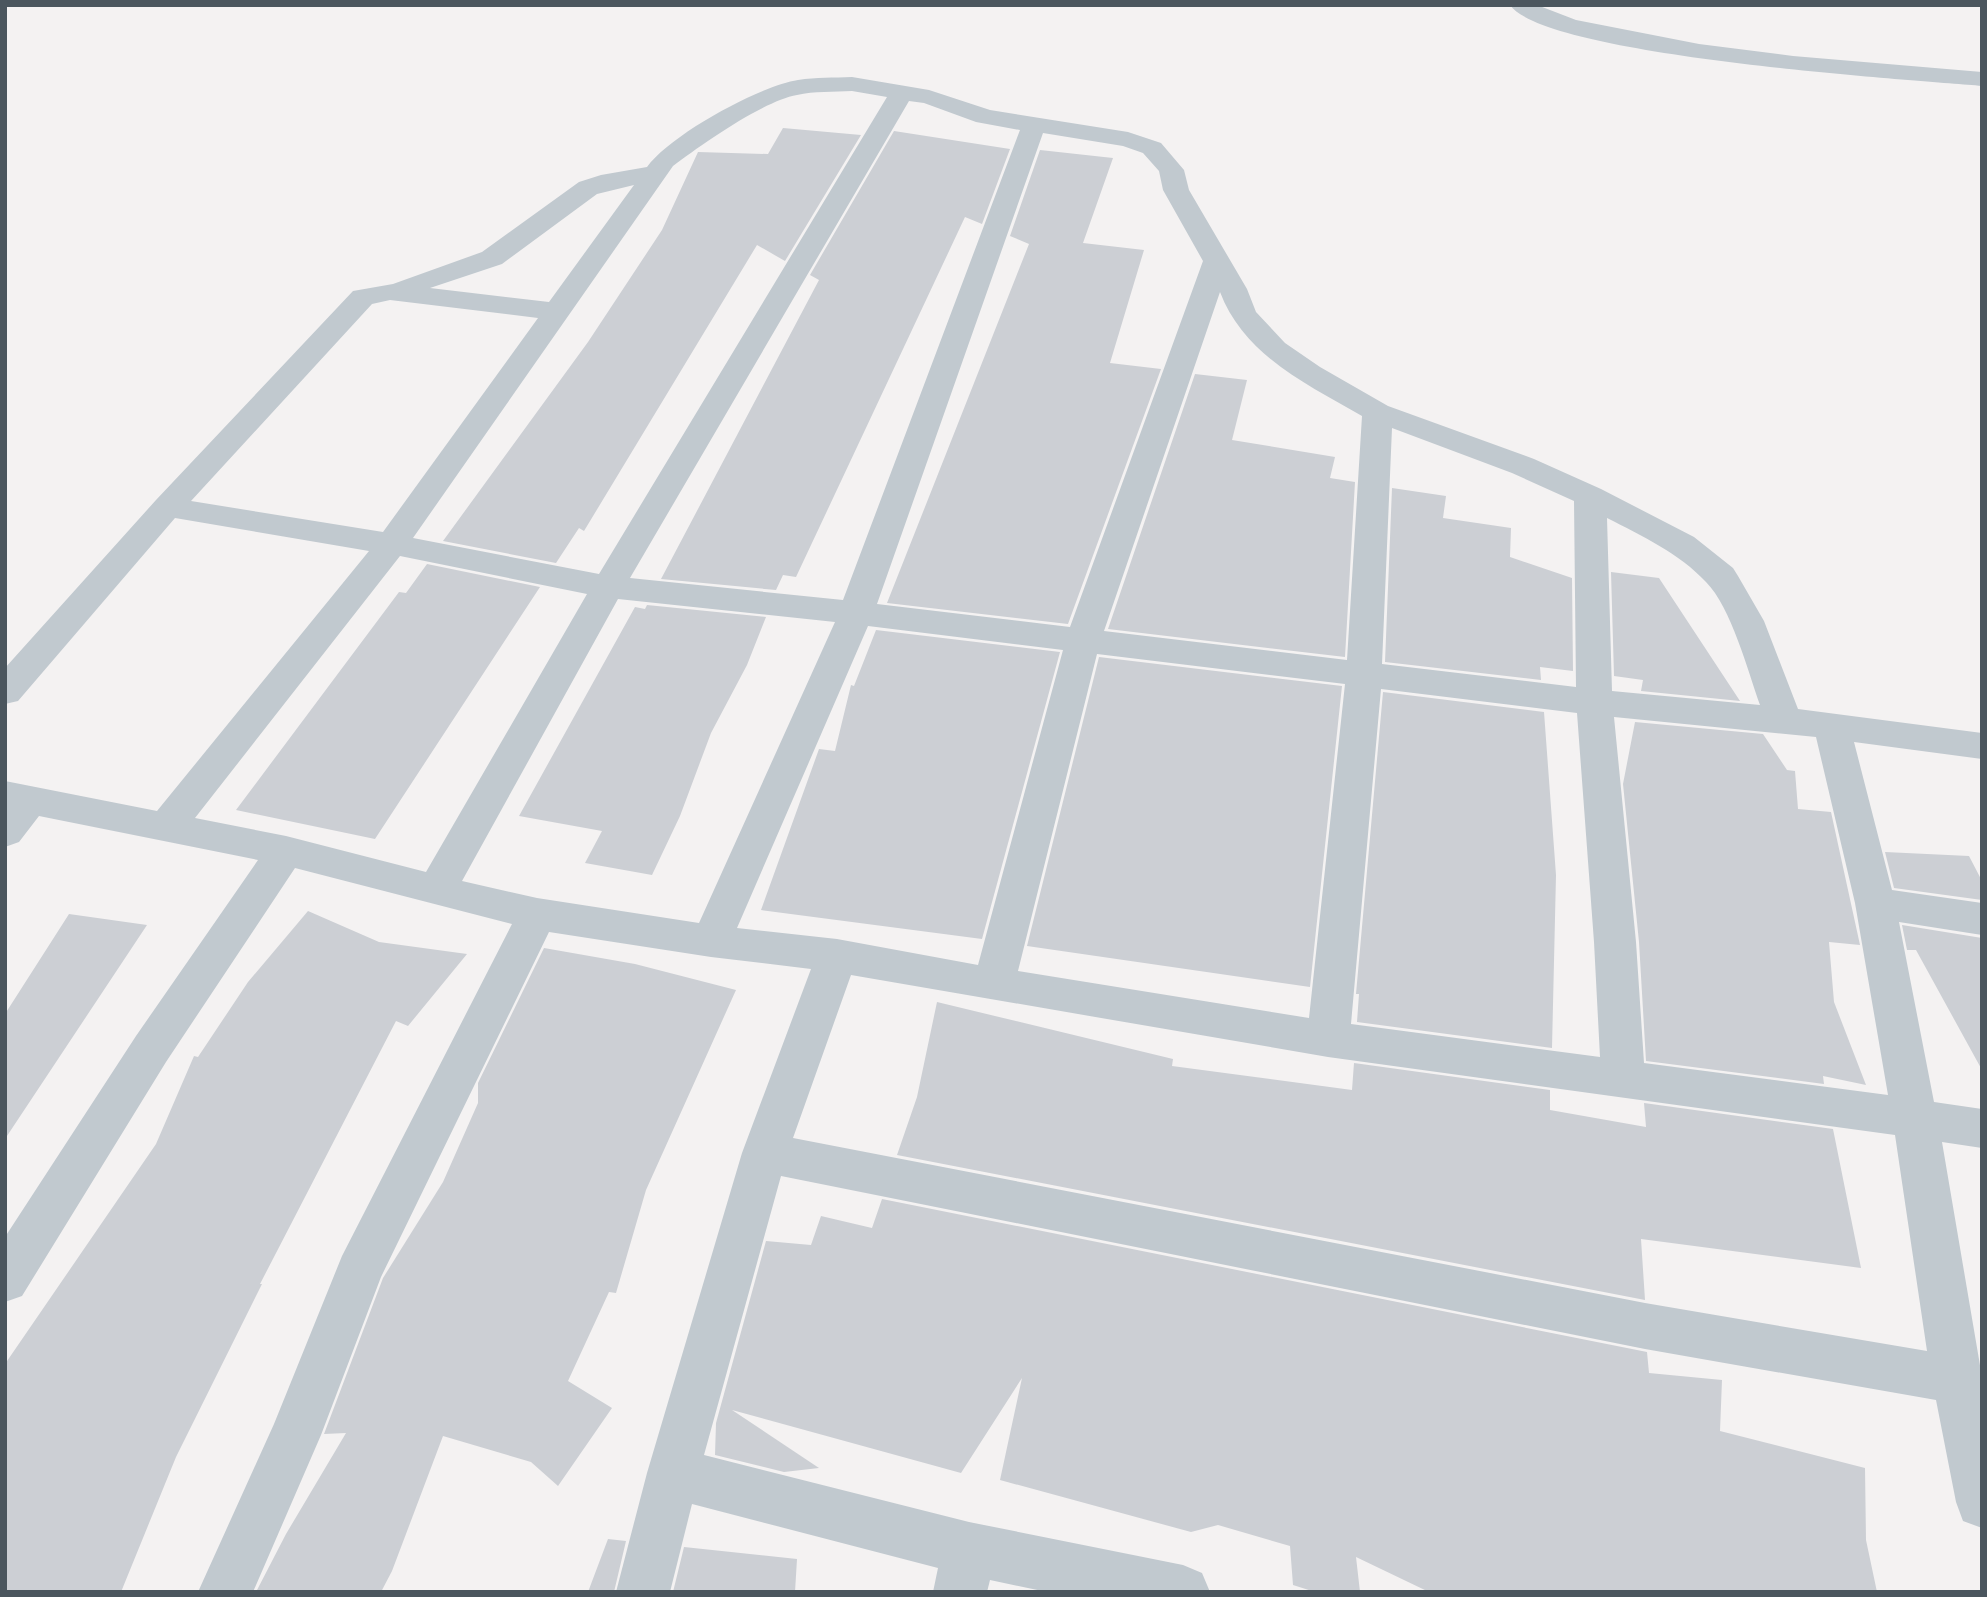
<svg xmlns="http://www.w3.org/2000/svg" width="1987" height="1597" viewBox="0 0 1987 1597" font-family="Commissioner,sans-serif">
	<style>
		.building { fill: #cccfd4 }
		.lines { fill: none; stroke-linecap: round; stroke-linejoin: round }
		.minor { fill: #c1c9cf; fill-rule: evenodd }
	</style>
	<rect width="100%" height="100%" fill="#f4f2f2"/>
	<path class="building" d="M783 128 861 135 785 261 757 245 584 531 579 528 556 563 443 541 588 342 662 230 698 152 768 154Z
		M894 131 1010 149 982 224 965 217 796 577 783 575 776 590 661 579 819 280 810 275Z
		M1040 150 1113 158 1083 243 1144 250 1110 363 1161 369 1068 624 887 603 1029 244 1010 236Z
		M1195 374 1247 380 1232 440 1335 457 1330 478 1355 482 1345 657 1108 629Z
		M1392 488 1446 496 1443 518 1511 528 1510 557 1572 578 1573 671 1540 667 1541 680 1385 662Z
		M427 564 540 587 375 839 236 810 399 592 406 593Z
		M1611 572 1659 578 1740 701 1641 691 1643 680 1614 676Z
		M647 605 766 617 747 665 711 733 680 816 652 875 585 863 602 831 519 816 635 607 645 609Z
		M876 630 1060 652 982 939 761 910 819 749 835 751 851 685 854 686Z
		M1099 657 1342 686 1310 987 1027 946Z
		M1383 692 1544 712 1556 875 1552 1048 1357 1022 1359 994H1356Z
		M1635 722 1763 734 1787 770 1795 771 1798 809 1831 812 1860 945 1829 942 1834 1002 1866 1085 1823 1076 1824 1084 1646 1061 1639 942 1623 784Z
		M1885 852 1969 856 1982 881V900L1894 888Z
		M308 911 379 942 467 954 408 1026 396 1021 260 1284H262L176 1457 121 1592H5V1364L156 1144 194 1056 198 1057 248 982Z
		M69 914 147 925 5 1139V1014Z
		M1902 925 1982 938V1070L1916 950H1907Z
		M544 948 635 964 736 990 646 1190 616 1293 609 1292 568 1381 612 1408 558 1486 531 1462 443 1436 392 1571 381 1592H256L286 1534 346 1433 324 1434 383 1278 443 1182 478 1103V1083Z
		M937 1002 1173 1059 1172 1066 1352 1090 1354 1063 1550 1090V1110L1646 1127 1644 1103 1833 1129 1861 1268 1641 1239 1645 1300 897 1155 917 1097Z
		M882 1199 1647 1352 1649 1373 1722 1380 1720 1431 1865 1468 1866 1540 1877 1592H1429L1356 1557 1360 1592H1315L1293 1585 1290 1546 1218 1525 1191 1532 1000 1480 1022 1378 961 1473 732 1410 819 1468 784 1472 715 1455 716 1423 766 1241 811 1245 821 1216 872 1228Z
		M608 1539 626 1541 614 1592H588Z
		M684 1547 797 1559 795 1592H673Z"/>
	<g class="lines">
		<path class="minor" d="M1510 5H1537L1576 20 1699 44 1793 56 1982 72V86C1908 80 1545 56 1510 5Z
			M852 77 929 90 990 110 1128 132 1161 143 1184 170 1189 190 1247 289 1256 312 1285 343 1320 367 1388 406 1534 459 1601 489 1694 537 1733 568 1738 576 1764 621 1798 709 1982 733V759L1854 742 1892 890 1982 903V935L1899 922 1934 1102 1982 1109V1148L1942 1142 1982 1377V1528L1963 1521 1956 1502 1936 1400 1645 1349 781 1176 704 1455 969 1522 1183 1565 1202 1573 1210 1592H1047L990 1580 987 1592H933L938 1568 692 1504 670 1592H616L647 1473 742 1153 811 969 711 957 549 932 381 1277 321 1435 253 1592H198L274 1424 342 1256 512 924 295 868 166 1062 22 1296 5 1302V1237L136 1036 258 860 39 816 19 842 5 847V781L157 811 369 551 175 518 18 701 5 704V668L156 500 353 291 393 284 482 252 579 182 601 175 647 167C670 135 759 86 798 80 816 77 834 78 852 77ZM852 91 887 97 599 574 413 538 673 166C701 145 763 101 797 95 814 91 834 92 852 91ZM909 101 924 103 976 122 1020 130 843 600 630 578ZM1043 133 1123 146 1143 153 1159 171 1163 190 1203 261 1070 627 877 604ZM634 185 549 302 430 288 502 264 597 194ZM1220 292C1244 355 1306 384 1362 416L1347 660 1104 631ZM390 300 538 318 383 532 191 501 372 304ZM1392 428 1512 473 1574 501 1576 687 1382 664ZM1607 518C1642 536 1679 553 1706 582 1731 607 1748 671 1760 705L1612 691ZM400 556 587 594 426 872 286 836 195 818ZM618 599 835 622 699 923 537 898 462 881ZM868 626 1063 650 978 965 837 939 737 928ZM1097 654 1345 684 1309 1018 1018 971ZM1381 689 1577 713 1594 942 1600 1057 1351 1024ZM1614 717 1816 737 1855 903 1888 1095 1644 1063 1636 942ZM851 975 1328 1057 1895 1135 1927 1351 1645 1303 793 1138Z"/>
	</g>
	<rect width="1987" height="1597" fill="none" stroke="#4b565e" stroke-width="14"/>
</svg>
